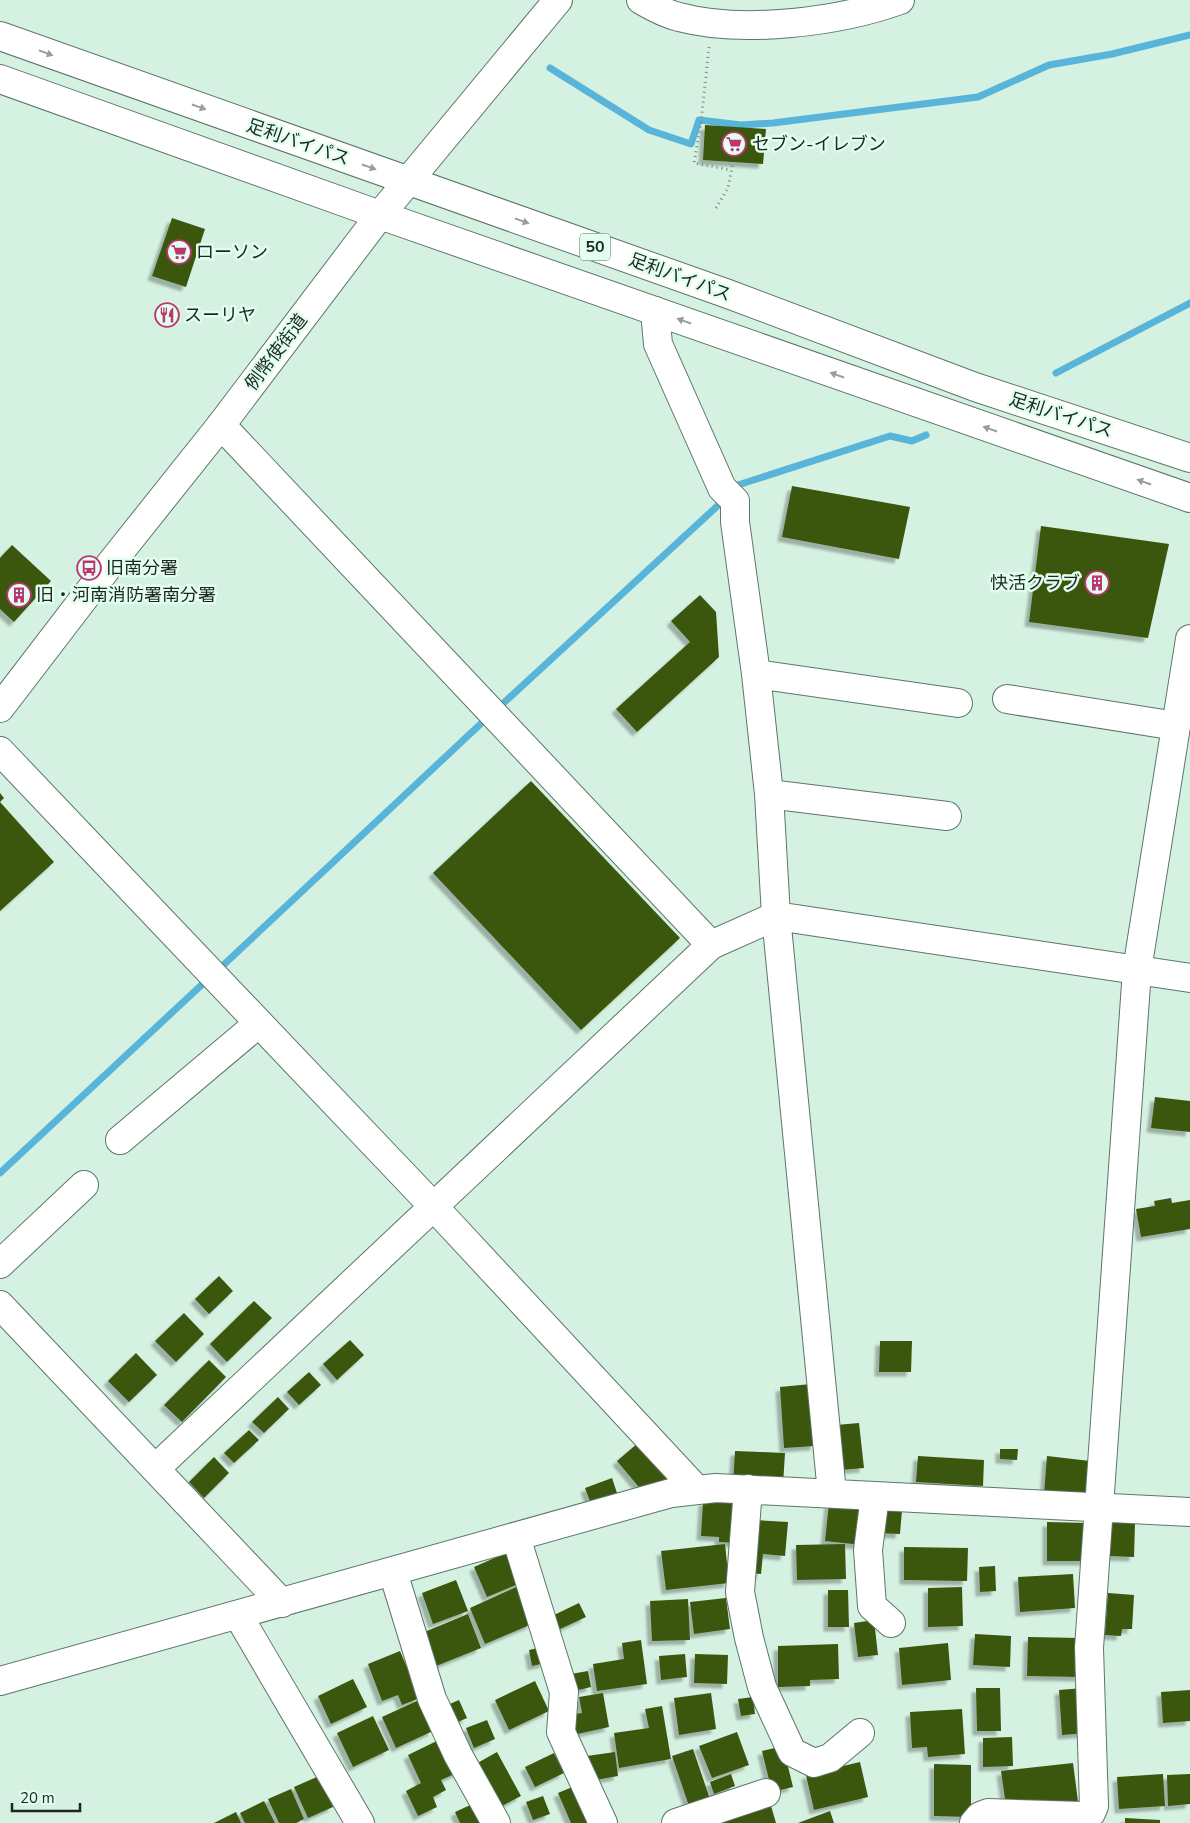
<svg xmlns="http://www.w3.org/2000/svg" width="1190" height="1823" viewBox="0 0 1190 1823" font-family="'Nunito Sans','Noto Sans JP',sans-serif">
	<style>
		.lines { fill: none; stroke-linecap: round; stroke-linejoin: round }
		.stream { stroke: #58b4d8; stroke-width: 7 }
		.building { fill: #3a560d; filter: url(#shadow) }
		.minor-casing { stroke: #5d7669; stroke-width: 30 }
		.major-casing { stroke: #5d7669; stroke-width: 30 }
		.highway-casing { stroke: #5d7669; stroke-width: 30 }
		.path { stroke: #788b80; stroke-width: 3; stroke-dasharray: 1 4; stroke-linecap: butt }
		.minor { stroke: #fff; stroke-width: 28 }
		.major { stroke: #fff; stroke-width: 28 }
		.highway { stroke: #fff; stroke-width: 28 }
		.oneway { fill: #999e9b }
		.labels { text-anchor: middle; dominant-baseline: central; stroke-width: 5; stroke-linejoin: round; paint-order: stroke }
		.shield { fill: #e2feee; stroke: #58685e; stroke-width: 1 }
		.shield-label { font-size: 16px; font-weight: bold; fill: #1d2721 }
		.street-label { font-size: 18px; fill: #1d2721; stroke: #e2feee }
		.poi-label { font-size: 18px; fill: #1d2721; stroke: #e2feee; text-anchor: start }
	</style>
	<defs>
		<filter id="shadow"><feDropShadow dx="-4.5" dy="4.5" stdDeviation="1" flood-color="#0004"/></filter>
	</defs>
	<rect width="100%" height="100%" fill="#d5f1e1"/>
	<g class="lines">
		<path class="stream" d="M550 68 649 130 691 144 699 120 741 125 773 123 978 97 1049 65 1112 54 1190 35
			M1056 373 1190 303
			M733 491 738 485 890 436 912 441 926 435
			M496 710 725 499
			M217 971 488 717
			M0 1173 209 978"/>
	</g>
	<path class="building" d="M705 125 766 129 763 164 703 160Z
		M172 218 205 229 186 287 152 276Z
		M792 486 910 507 899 559 782 537Z
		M1041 526 1169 544 1148 638 1029 622Z
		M12 545 51 581 14 622 0 609V558Z
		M700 595 716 612 719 657 637 732 616 709 690 642 671 621Z
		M531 781 680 938 581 1030 433 873Z
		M0 793 4 798 0 802 54 862 0 911Z
		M1155 1097 1190 1101V1132L1151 1128Z
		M1171 1198 1172 1203 1190 1200V1229L1141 1237 1136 1209 1155 1206 1154 1201Z
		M219 1276 233 1291 209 1314 195 1299Z
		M254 1301 272 1318 227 1362 210 1344Z
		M184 1313 204 1334 176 1362 155 1341Z
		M350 1340 364 1355 337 1380 323 1364Z
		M880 1341H912L911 1372H879Z
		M136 1353 157 1375 129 1402 108 1381Z
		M209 1360 226 1377 182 1422 164 1405Z
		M309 1372 321 1385 299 1405 287 1392Z
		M811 1384 815 1446 784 1448 780 1387Z
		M278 1397 289 1409 264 1433 252 1422Z
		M859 1423 864 1468 840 1470 836 1425Z
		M249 1430 259 1440 234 1463 224 1453Z
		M638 1443 669 1480 648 1498 617 1461Z
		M1000 1449H1018L1017 1460 1000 1459Z
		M735 1451 785 1453 783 1485 733 1483Z
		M918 1456 984 1460 983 1486 916 1482Z
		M1047 1456 1090 1461 1086 1498 1044 1494Z
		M214 1457 229 1473 204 1498 189 1482Z
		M612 1478 620 1502 594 1512 585 1488Z
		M703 1501 741 1503 739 1543 719 1542V1537L701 1536Z
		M829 1503 866 1507 862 1545 825 1541Z
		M880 1509 902 1510 900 1534 878 1533Z
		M755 1520 788 1522 785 1556 763 1554 761 1574 750 1573Z
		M1047 1522 1087 1523V1561H1047Z
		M1109 1522 1135 1523 1134 1557 1109 1556Z
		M725 1544 729 1583 666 1590 661 1551Z
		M845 1544 846 1579 797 1580 796 1545Z
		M904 1547 968 1548 967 1581 904 1580Z
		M508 1552 521 1583 487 1597 474 1567Z
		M995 1566 996 1591 980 1592 979 1567Z
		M1073 1574 1075 1608 1020 1612 1018 1577Z
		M456 1580 468 1611 433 1624 422 1593Z
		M516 1587 532 1624 485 1644 470 1608Z
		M962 1587 963 1626 928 1627V1588Z
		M828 1590H848L849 1627H828Z
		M1108 1593 1134 1595 1132 1629H1122L1121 1636 1105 1635Z
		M726 1598 730 1629 694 1634 690 1602Z
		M688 1599 690 1640 652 1641 650 1601Z
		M579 1603 586 1617 560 1629 554 1615Z
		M468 1614 481 1648 436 1666 422 1633Z
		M874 1620 878 1655 858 1657 854 1623Z
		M975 1634 1011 1636 1010 1667 973 1665Z
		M1028 1637 1081 1638 1080 1677 1027 1676Z
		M641 1640 647 1684 597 1691 593 1664 624 1659 622 1643Z
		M948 1643 951 1680 902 1685 899 1648Z
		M838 1644 839 1679 810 1680V1686L778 1687V1646Z
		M542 1647 545 1663 532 1666 529 1650Z
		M400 1651 420 1698 402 1705 398 1695 382 1701 368 1664Z
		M685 1654 687 1677 661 1680 659 1656Z
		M695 1654 728 1655 727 1684 694 1683Z
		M588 1671 591 1687 574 1691 571 1674Z
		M353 1679 367 1707 331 1724 318 1696Z
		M535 1681 549 1711 509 1730 495 1700Z
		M976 1688H1000L1001 1731H977Z
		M1083 1688 1087 1733 1062 1735 1059 1690Z
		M1190 1690V1721L1163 1723 1161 1692Z
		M603 1693 609 1727 573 1735 569 1715 582 1713 579 1697Z
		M711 1693 716 1729 679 1735 674 1698Z
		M753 1697 755 1714 741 1716 738 1699Z
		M419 1700 433 1731 396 1748 382 1717Z
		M459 1700 467 1718 453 1724 445 1706Z
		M662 1706 671 1759 619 1768 614 1733 649 1728 645 1709Z
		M962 1709 965 1754 928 1757 927 1747 912 1748 910 1712Z
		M373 1716 389 1750 353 1767 337 1733Z
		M487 1720 495 1739 474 1748 466 1728Z
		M737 1732 749 1765 712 1778 699 1746Z
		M1012 1737 1013 1766 983 1767V1738Z
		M443 1738 459 1772 441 1780 446 1790 433 1797 437 1807 418 1816 406 1791 421 1783 408 1755Z
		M783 1746 793 1787 772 1792 762 1751Z
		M693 1749 712 1805 691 1812 672 1756Z
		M497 1752 521 1796 498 1808 474 1765Z
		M615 1752 618 1776 590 1781 587 1756Z
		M554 1753 564 1773 535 1787 525 1767Z
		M860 1762 868 1797 814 1810 806 1775Z
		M1073 1763 1079 1809 1006 1806 1001 1771Z
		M934 1764 971 1765V1817L934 1816Z
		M731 1774 735 1786 714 1794 710 1782Z
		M1163 1774 1165 1806 1119 1809 1117 1777Z
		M1190 1774V1804L1168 1806 1167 1775Z
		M319 1776 333 1807 308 1818 294 1787Z
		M577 1785 591 1823H571L558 1793Z
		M291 1789 304 1819 296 1823H279L268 1799Z
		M543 1796 550 1814 533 1820 526 1802Z
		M769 1799 776 1823H721L719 1816Z
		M264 1801 275 1823H245L240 1813Z
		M477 1802 487 1823H460L455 1812Z
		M830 1811 834 1823H798Z
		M236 1812 241 1823H214Z
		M1125 1818 1160 1820V1823H1125Z"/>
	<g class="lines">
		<g class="minor-casing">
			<path id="minor" d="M641 0C653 7 666 14 679 17 743 34 839 22 900 0
				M655 311 658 344 722 488 735 501V522L756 674 769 794 776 916 832 1493
				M221 425 711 945
				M756 674 958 703
				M1007 699 1176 726
				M0 751 434 1207 697 1490
				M769 794 947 816
				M120 1140 259 1023
				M0 1264 84 1185
				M0 1305 282 1603
				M156 1468 711 945 776 916 1190 978
				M748 1489 740 1592 749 1638 762 1687 792 1752 814 1763 830 1758 860 1733
				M875 1496 868 1550 872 1606 891 1623
				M516 1537 564 1692 561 1732 603 1823
				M393 1572 432 1699 458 1755 496 1823
				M238 1615 360 1823
				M0 1681 671 1493 716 1488 1190 1512
				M676 1823 766 1793
				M974 1823 980 1816 988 1813 1083 1816 1091 1813 1094 1806 1089 1648 1137 970 1190 639"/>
		</g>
		<g class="major-casing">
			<path id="major" d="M0 708 111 563 221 425 380 215 558 0"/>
		</g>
		<g class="highway-casing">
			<path id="highway" d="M0 36 728 294 975 387 1190 458
				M0 79 380 215 1190 498"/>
		</g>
		<path class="path" d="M709 47 701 123 694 163 730 170
			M716 208 728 188 733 162"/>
		<use href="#minor" class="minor"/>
		<use href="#major" class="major"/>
		<use href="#highway" class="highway"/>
	</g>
	<defs><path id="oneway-solid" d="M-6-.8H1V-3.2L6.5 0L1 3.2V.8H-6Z" transform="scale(1.25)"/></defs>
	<g class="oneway">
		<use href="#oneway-solid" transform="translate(46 53) rotate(20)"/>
		<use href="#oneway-solid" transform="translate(199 107) rotate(19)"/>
		<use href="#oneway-solid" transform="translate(369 167) rotate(19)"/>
		<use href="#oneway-solid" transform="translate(522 221) rotate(20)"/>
		<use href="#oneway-solid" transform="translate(684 321) rotate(-161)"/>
		<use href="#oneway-solid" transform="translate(837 375) rotate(-161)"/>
		<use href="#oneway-solid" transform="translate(990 429) rotate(-161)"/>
		<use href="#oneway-solid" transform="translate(1144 482) rotate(-161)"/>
	</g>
	<defs>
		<g id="supermarket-ring" transform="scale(1.25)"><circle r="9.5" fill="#e2feee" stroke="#be346f" stroke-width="1.5"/><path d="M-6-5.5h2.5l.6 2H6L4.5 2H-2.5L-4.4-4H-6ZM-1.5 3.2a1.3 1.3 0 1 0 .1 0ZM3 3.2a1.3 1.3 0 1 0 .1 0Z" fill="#be346f"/></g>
		<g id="restaurant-ring" transform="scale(1.25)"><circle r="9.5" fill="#e2feee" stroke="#be346f" stroke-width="1.5"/><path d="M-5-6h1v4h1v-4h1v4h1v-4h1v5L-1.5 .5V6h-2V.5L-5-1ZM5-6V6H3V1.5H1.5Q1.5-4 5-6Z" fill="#be346f"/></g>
		<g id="bus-ring" transform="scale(1.25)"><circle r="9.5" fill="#e2feee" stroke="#be346f" stroke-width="1.5"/><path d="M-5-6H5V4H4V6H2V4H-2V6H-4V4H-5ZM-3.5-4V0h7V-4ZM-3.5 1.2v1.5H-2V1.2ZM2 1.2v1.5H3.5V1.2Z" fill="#be346f"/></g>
		<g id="building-ring" transform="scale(1.25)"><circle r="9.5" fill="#e2feee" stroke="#be346f" stroke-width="1.5"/><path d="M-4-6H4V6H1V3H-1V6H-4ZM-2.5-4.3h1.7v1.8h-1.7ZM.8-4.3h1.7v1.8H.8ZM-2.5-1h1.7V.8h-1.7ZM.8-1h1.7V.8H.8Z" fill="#be346f"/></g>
	</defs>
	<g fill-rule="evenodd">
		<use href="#supermarket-ring" x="734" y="144"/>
		<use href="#supermarket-ring" x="179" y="252"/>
		<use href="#restaurant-ring" x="167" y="315"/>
		<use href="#bus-ring" x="89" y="568"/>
		<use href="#building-ring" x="1097" y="583"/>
		<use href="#building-ring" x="19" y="595"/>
	</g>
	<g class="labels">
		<rect class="shield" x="580" y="233.5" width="30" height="27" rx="4"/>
		<g class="shield-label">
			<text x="595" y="247">50</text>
		</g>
		<g class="street-label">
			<text transform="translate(298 142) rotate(19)">足利バイパス</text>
			<text transform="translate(680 277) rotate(20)">足利バイパス</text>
			<text transform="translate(276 352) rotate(-53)">例幣使街道</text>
			<text transform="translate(1061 415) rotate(18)">足利バイパス</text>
		</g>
		<g class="poi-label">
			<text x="752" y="144">セブン-イレブン</text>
			<text x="196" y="252">ローソン</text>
			<text x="184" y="315">スーリヤ</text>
			<text x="106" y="568">旧南分署</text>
			<text x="1080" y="583" text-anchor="end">快活クラブ</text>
			<text x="36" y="595">旧・河南消防署南分署</text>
		</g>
	</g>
	<path d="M12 1803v8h68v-8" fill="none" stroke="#1d2721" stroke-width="2.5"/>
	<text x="20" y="1803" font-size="15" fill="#1d2721" stroke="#e2feee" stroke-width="4" paint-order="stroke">20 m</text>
</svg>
